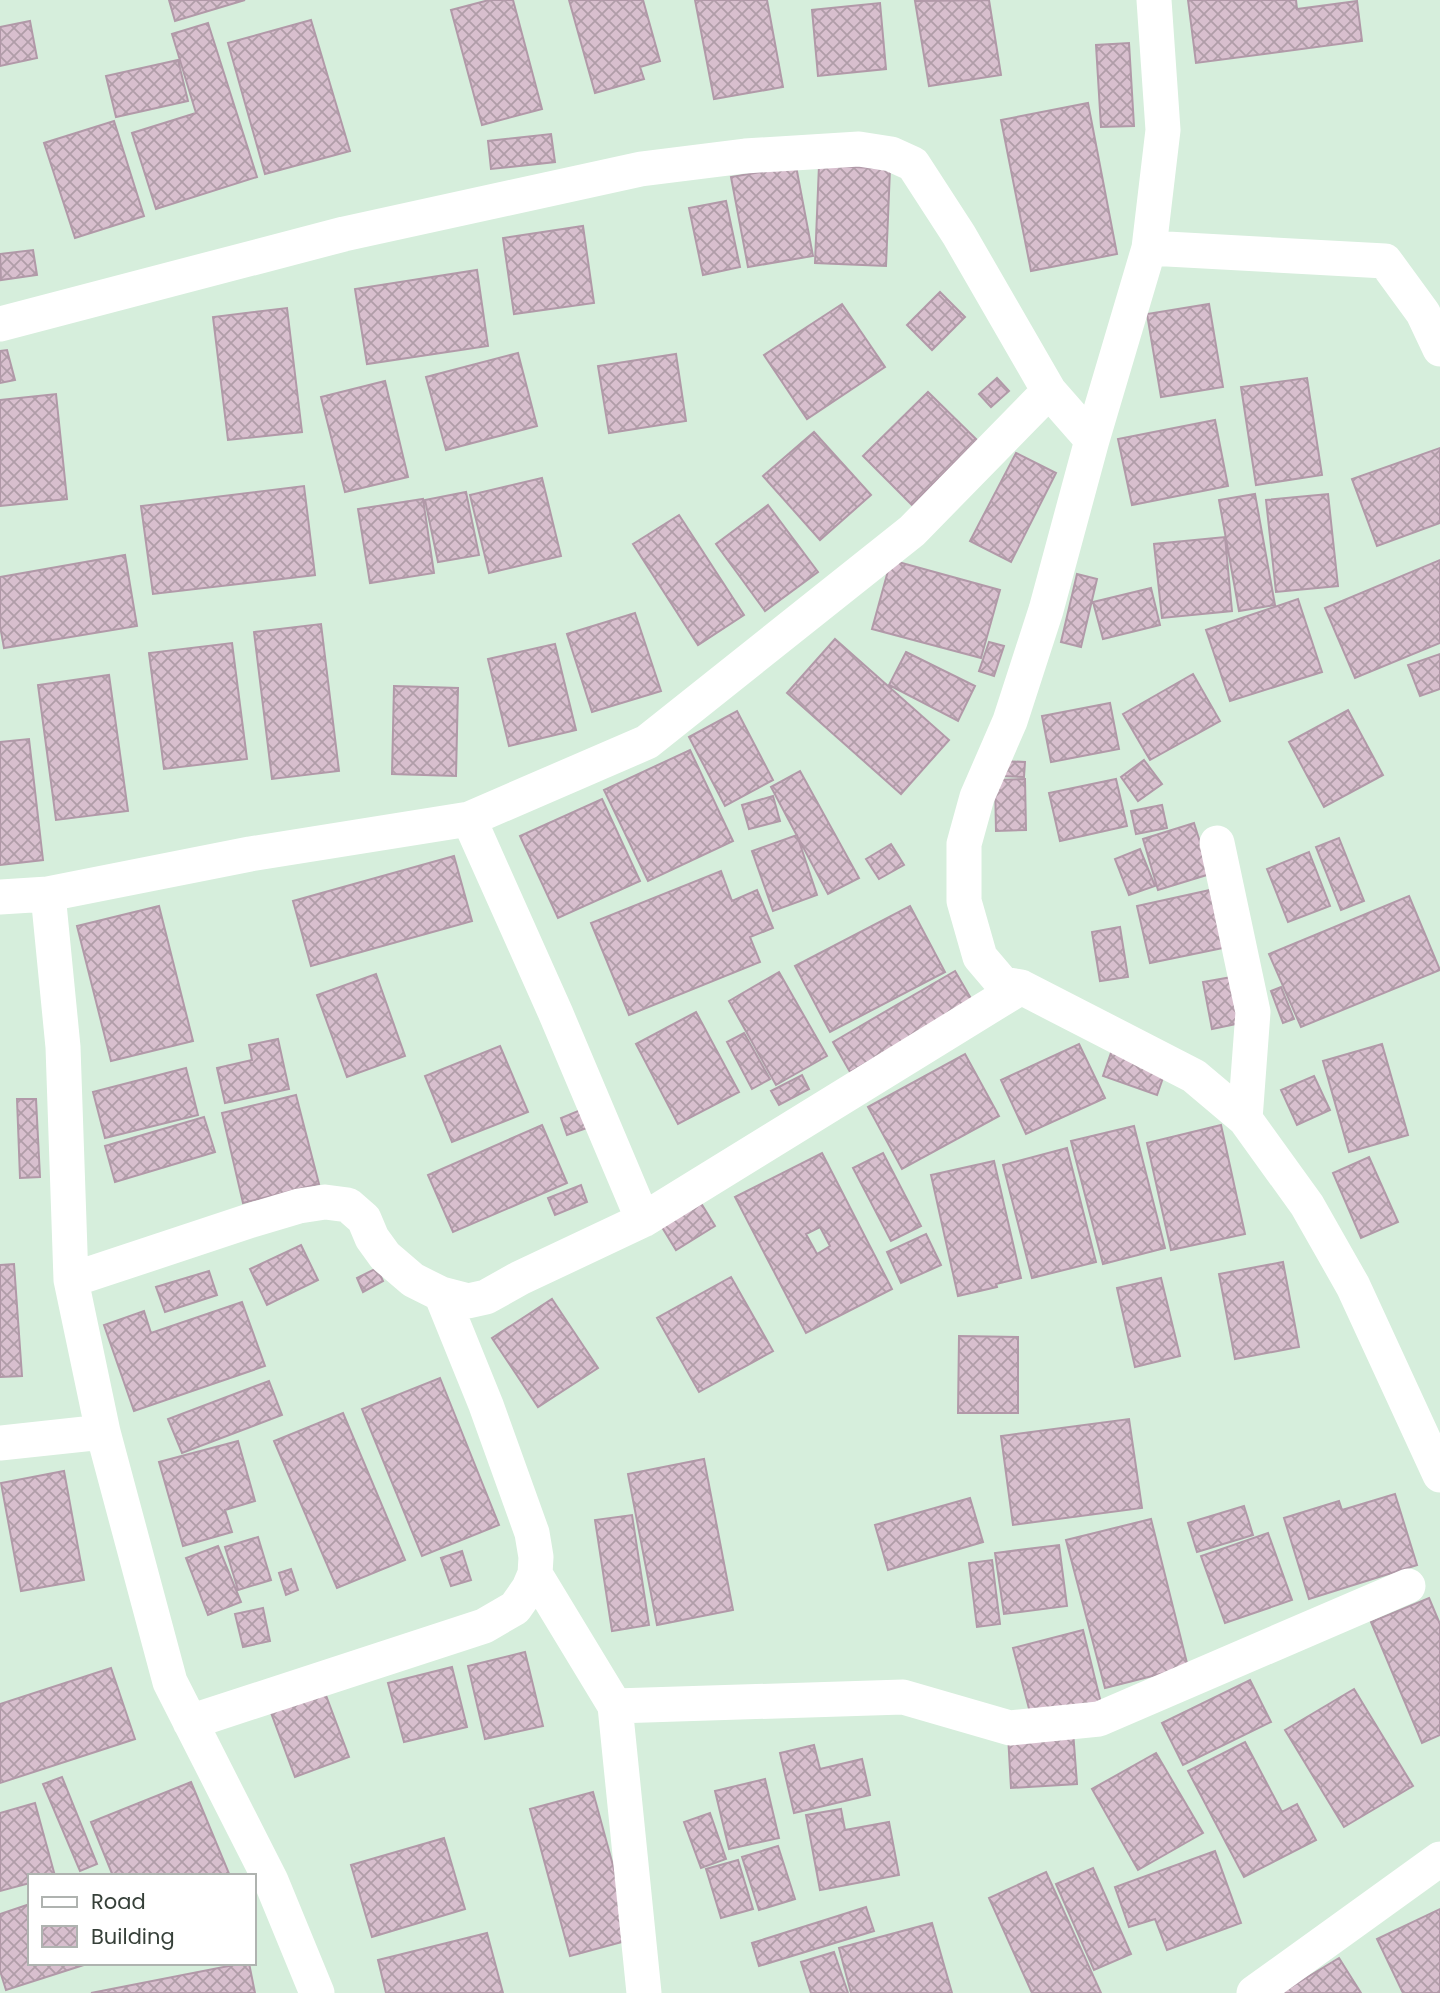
<svg xmlns="http://www.w3.org/2000/svg" width="1440" height="1993" viewBox="0 0 1440 1993" font-family="Poppins,sans-serif">
	<style>
		.building { fill: url(#building-cross-hatch); stroke: #b199a8; stroke-width: 2; fill-rule: evenodd }
		.lines { fill: none; stroke-linecap: round; stroke-linejoin: round }
		.minor { stroke: #fff; stroke-width: 35 }
	</style>
	<defs>
		<pattern id="building-cross-hatch" width="8" height="8" patternUnits="userSpaceOnUse" patternTransform="scale(1.75)"><rect width="8" height="8" fill="#d8bfce"/><path d="M0 0l8 8M0 8l8-8" fill="none" stroke="#b09da8"/></pattern>
	</defs>
	<rect width="100%" height="100%" fill="#d6eedc"/>
	<path class="building" d="M169 0H245L175 21Z
		M489 0H513L542 109 482 125 451 10Z
		M569 0H643L660 61 640 67 644 79 595 93Z
		M695 0H767L783 87 714 99Z
		M989 0 1001 75 929 86 915 1Z
		M1188 0H1296L1297 9 1357 1 1362 41 1196 63Z
		M880 3 886 69 818 76 812 10Z
		M311 20 350 151 265 174 228 43Z
		M30 21 37 58 0 66V27Z
		M208 23 257 177 156 209 132 133 196 113 172 34Z
		M1129 43 1134 126 1101 127 1096 45Z
		M178 60 188 101 116 117 106 76Z
		M1088 103 1117 254 1031 271 1001 120Z
		M114 121 144 216 75 238 44 143Z
		M551 134 555 162 491 169 488 141Z
		M819 165 890 169 886 266 815 263Z
		M796 166 813 256 748 267 731 177Z
		M726 201 740 267 703 275 689 208Z
		M583 226 594 303 514 314 503 238Z
		M33 250 37 275 1 280 0 254Z
		M477 270 488 346 367 364 355 289Z
		M940 292 965 317 932 350 907 325Z
		M842 304 885 367 807 419 764 355Z
		M1209 304 1223 387 1161 397 1147 314Z
		M287 308 302 432 228 440 213 317Z
		M7 350 15 380 0 383V351Z
		M518 353 537 426 446 450 426 377Z
		M676 354 686 421 609 433 598 366Z
		M997 378 1009 391 991 407 979 394Z
		M1307 378 1322 475 1256 485 1241 387Z
		M385 381 408 477 345 492 321 397Z
		M928 392 977 440 912 505 863 456Z
		M56 394 67 499 0 506V400Z
		M1215 420 1228 486 1132 505 1118 439Z
		M814 432 871 495 820 540 763 476Z
		M1440 448V523L1377 546 1352 479Z
		M1016 453 1056 473 1011 562 970 541Z
		M542 478 561 556 489 573 470 495Z
		M304 486 315 575 153 594 141 506Z
		M466 492 479 555 438 562 425 500Z
		M1255 494 1275 605 1239 611 1219 500Z
		M1328 494 1338 586 1276 592 1266 500Z
		M423 499 434 573 370 583 358 509Z
		M768 505 818 572 765 611 716 544Z
		M679 515 744 615 698 645 633 544Z
		M1225 537 1232 611 1162 618 1154 544Z
		M125 555 137 626 4 648 0 626V577Z
		M891 560 1000 590 981 658 872 629Z
		M1440 560V643L1355 678 1325 608Z
		M1077 574 1097 579 1081 647 1061 642Z
		M1151 588 1160 625 1103 639 1093 602Z
		M1298 599 1322 672 1230 701 1206 630Z
		M635 613 661 691 592 712 567 634Z
		M321 624 339 771 272 779 254 632Z
		M835 639 949 740 901 794 787 693Z
		M989 642 1004 646 994 676 979 671Z
		M232 643 247 759 164 769 149 653Z
		M555 644 576 730 509 746 488 659Z
		M906 652 975 686 958 721 889 685Z
		M1440 654V689L1420 696 1408 665Z
		M1193 674 1220 721 1150 760 1123 714Z
		M109 675 128 811 56 820 38 685Z
		M394 686 458 688 456 776 392 774Z
		M1110 703 1119 749 1051 762 1042 716Z
		M1348 710 1383 775 1324 807 1289 742Z
		M737 711 773 780 725 806 689 737Z
		M29 739 43 860 0 865V742Z
		M690 750 733 841 648 881 604 790Z
		M1144 760 1162 784 1138 801 1121 777Z
		M1001 761 1025 762 1024 777 1000 776Z
		M800 771 859 878 828 894 771 787Z
		M1025 779 1026 830 996 831 995 780Z
		M1116 779 1127 826 1060 841 1049 793Z
		M773 796 780 821 749 829 742 805Z
		M602 799 640 881 558 918 520 836Z
		M1162 805 1167 828 1136 834 1131 811Z
		M1194 823 1210 874 1158 890 1143 839Z
		M797 835 817 895 773 911 752 851Z
		M1339 838 1364 901 1341 910 1316 847Z
		M891 844 904 865 879 879 866 859Z
		M1140 849 1155 886 1129 895 1115 859Z
		M1309 852 1330 906 1288 922 1267 869Z
		M454 856 472 921 311 966 293 901Z
		M721 871 732 901 757 890 773 928 750 937 760 962 629 1015 591 923Z
		M1210 890 1223 948 1150 963 1137 906Z
		M1409 896 1440 970 1301 1027 1269 954Z
		M159 906 193 1041 111 1061 77 926Z
		M910 906 945 972 830 1032 795 966Z
		M1120 927 1128 977 1100 981 1092 932Z
		M955 971 973 1002 850 1072 833 1042Z
		M779 972 827 1056 776 1085 729 1001Z
		M376 974 405 1056 347 1077 317 995Z
		M1232 977 1241 1023 1212 1029 1203 982Z
		M1281 987 1294 1019 1283 1023 1271 991Z
		M696 1012 739 1092 678 1124 636 1044Z
		M744 1033 770 1079 752 1089 727 1042Z
		M278 1039 289 1089 225 1103 217 1068 252 1060 249 1045Z
		M1079 1044 1105 1098 1026 1134 1001 1080Z
		M1382 1044 1408 1135 1349 1152 1323 1061Z
		M500 1046 528 1112 452 1142 425 1076Z
		M1112 1050 1166 1069 1157 1095 1103 1076Z
		M965 1054 999 1116 902 1169 868 1107Z
		M186 1068 198 1115 105 1138 93 1092Z
		M802 1075 809 1089 779 1105 771 1091Z
		M1314 1076 1330 1110 1297 1125 1281 1090Z
		M296 1095 319 1184 243 1203 222 1113Z
		M17 1099H36L40 1177 20 1178Z
		M583 1109 590 1127 567 1135 561 1118Z
		M204 1117 215 1152 115 1182 105 1146Z
		M542 1125 567 1183 453 1232 428 1175Z
		M1221 1125 1245 1234 1171 1250 1147 1143Z
		M1134 1126 1165 1248 1103 1264 1071 1141Z
		M1067 1148 1096 1262 1032 1278 1003 1165Z
		M822 1153 892 1289 806 1333 735 1197ZM820 1227 830 1246 817 1254 806 1234Z
		M883 1153 921 1226 891 1241 853 1168Z
		M1369 1157 1398 1222 1361 1238 1333 1173Z
		M994 1161 1021 1278 996 1284 997 1287 958 1296 931 1175Z
		M581 1185 587 1202 555 1215 548 1198Z
		M696 1195 715 1226 676 1250 657 1219Z
		M926 1234 941 1265 901 1283 887 1252Z
		M301 1245 318 1280 267 1305 250 1269Z
		M1283 1262 1299 1347 1235 1359 1219 1274Z
		M14 1264 22 1376 0 1377V1265Z
		M377 1268 383 1281 363 1292 357 1278Z
		M209 1271 217 1295 165 1312 156 1287Z
		M731 1277 773 1351 699 1392 657 1318Z
		M1161 1278 1180 1356 1135 1367 1117 1288Z
		M552 1299 598 1368 538 1407 492 1338Z
		M242 1302 265 1366 134 1411 104 1325 144 1311 151 1333Z
		M959 1336 1018 1337V1413H958Z
		M440 1378 499 1525 422 1556 362 1409Z
		M269 1381 282 1415 182 1453 168 1419Z
		M343 1413 405 1560 337 1588 274 1441Z
		M1129 1419 1142 1508 1013 1525 1001 1436Z
		M238 1441 255 1501 225 1510 232 1532 183 1546 159 1462Z
		M704 1459 733 1610 657 1625 628 1474Z
		M64 1471 84 1580 21 1591 1 1483Z
		M1395 1494 1417 1565 1309 1599 1284 1518 1339 1501 1342 1510Z
		M970 1498 983 1542 888 1570 875 1525Z
		M1244 1506 1253 1535 1197 1552 1188 1523Z
		M632 1515 649 1625 612 1631 595 1520Z
		M1151 1519 1188 1667 1105 1688 1066 1540Z
		M1268 1533 1292 1600 1225 1623 1201 1556Z
		M258 1537 271 1580 238 1590 225 1547Z
		M1059 1545 1067 1606 1004 1614 995 1553Z
		M218 1546 241 1602 208 1615 186 1558Z
		M462 1551 471 1580 451 1586 441 1558Z
		M992 1560 1000 1624 977 1627 969 1563Z
		M291 1569 298 1590 286 1595 279 1573Z
		M1429 1598 1440 1624V1735L1422 1743 1371 1622Z
		M263 1608 270 1641 243 1647 235 1614Z
		M1083 1630 1101 1703 1032 1720 1013 1648Z
		M525 1652 543 1726 485 1739 468 1666Z
		M452 1667 467 1727 404 1742 388 1683Z
		M111 1668 135 1739 0 1783V1704Z
		M1250 1680 1271 1722 1183 1765 1162 1723Z
		M1354 1689 1413 1786 1344 1827 1285 1730Z
		M324 1690 349 1757 295 1777 270 1710Z
		M1073 1731 1077 1784 1011 1788 1008 1735Z
		M1245 1742 1282 1812 1297 1804 1316 1840 1244 1877 1188 1771Z
		M814 1745 820 1769 862 1759 870 1795 794 1813 780 1753Z
		M1156 1753 1203 1833 1138 1870 1092 1789Z
		M62 1777 97 1864 80 1871 43 1784Z
		M765 1779 779 1838 729 1849 715 1791Z
		M191 1782 230 1876H113L91 1822Z
		M593 1792 633 1939 570 1956 530 1809Z
		M35 1803 55 1876H30V1883L0 1891V1813Z
		M841 1809 845 1830 889 1822 899 1875 820 1890 806 1815Z
		M710 1813 726 1859 701 1868 684 1822Z
		M444 1838 465 1909 372 1937 351 1865Z
		M778 1846 795 1899 759 1910 742 1857Z
		M1215 1851 1241 1923 1167 1950 1155 1919 1129 1927 1115 1887Z
		M738 1860 753 1909 721 1918 706 1869Z
		M1093 1868 1131 1954 1094 1970 1056 1884Z
		M1046 1872 1101 1993H1032L989 1898Z
		M30 1904V1963H90L6 1990 0 1971V1914Z
		M866 1907 874 1931 759 1966 752 1943Z
		M1440 1909V1993H1403L1377 1939Z
		M932 1923 952 1993H851L839 1948Z
		M487 1933 503 1993H386L378 1960Z
		M834 1952 848 1993H811L801 1962Z
		M1339 1958 1361 1993H1281Z
		M244 1963H249L255 1993H91Z"/>
	<g class="lines">
		<path class="minor" d="M1154 0 1163 130 1149 248 1092 440 1046 610 1010 721 977 797 964 844V901L980 957 1003 984 1021 987 1194 1076 1245 1119 1307 1205 1353 1286 1440 1475
			M1149 248 1385 261 1423 313 1440 349
			M0 324 344 234 641 169 745 156 859 149 891 154 913 164 959 235 1049 391 1092 440
			M469 819 556 1014 643 1220
			M1217 843 1253 1012 1245 1119
			M48 894 63 1047 71 1280 103 1432 170 1682 271 1881 317 1993
			M0 897 48 894 250 854 469 819 647 742 912 531 1049 391
			M71 1280 252 1220 299 1206 325 1202 348 1205 364 1219 372 1238 385 1256 413 1280 441 1294 468 1301 486 1297 520 1278 643 1220 1021 987
			M0 1443 103 1432
			M535 1574 615 1706 644 1993
			M615 1706 903 1697 1010 1728 1099 1719 1408 1586
			M190 1722 484 1626 515 1608 529 1588 535 1574 536 1557 532 1533 486 1405 441 1294
			M1254 1993 1440 1859"/>
	</g>
	<rect x="28" y="1874" width="228" height="91" fill="#ffffff" stroke="#afb3b0" stroke-width="2"/>
	<rect x="42" y="1897" width="35" height="10" fill="#ffffff" stroke="#afb3b0" stroke-width="2"/>
	<text x="91" y="1909" font-size="21" fill="#364039">Road</text>
	<rect x="42" y="1926" width="35" height="21" fill="url(#building-cross-hatch)" stroke="#afb3b0" stroke-width="2"/>
	<text x="91" y="1944" font-size="21" fill="#364039">Building</text>
</svg>
